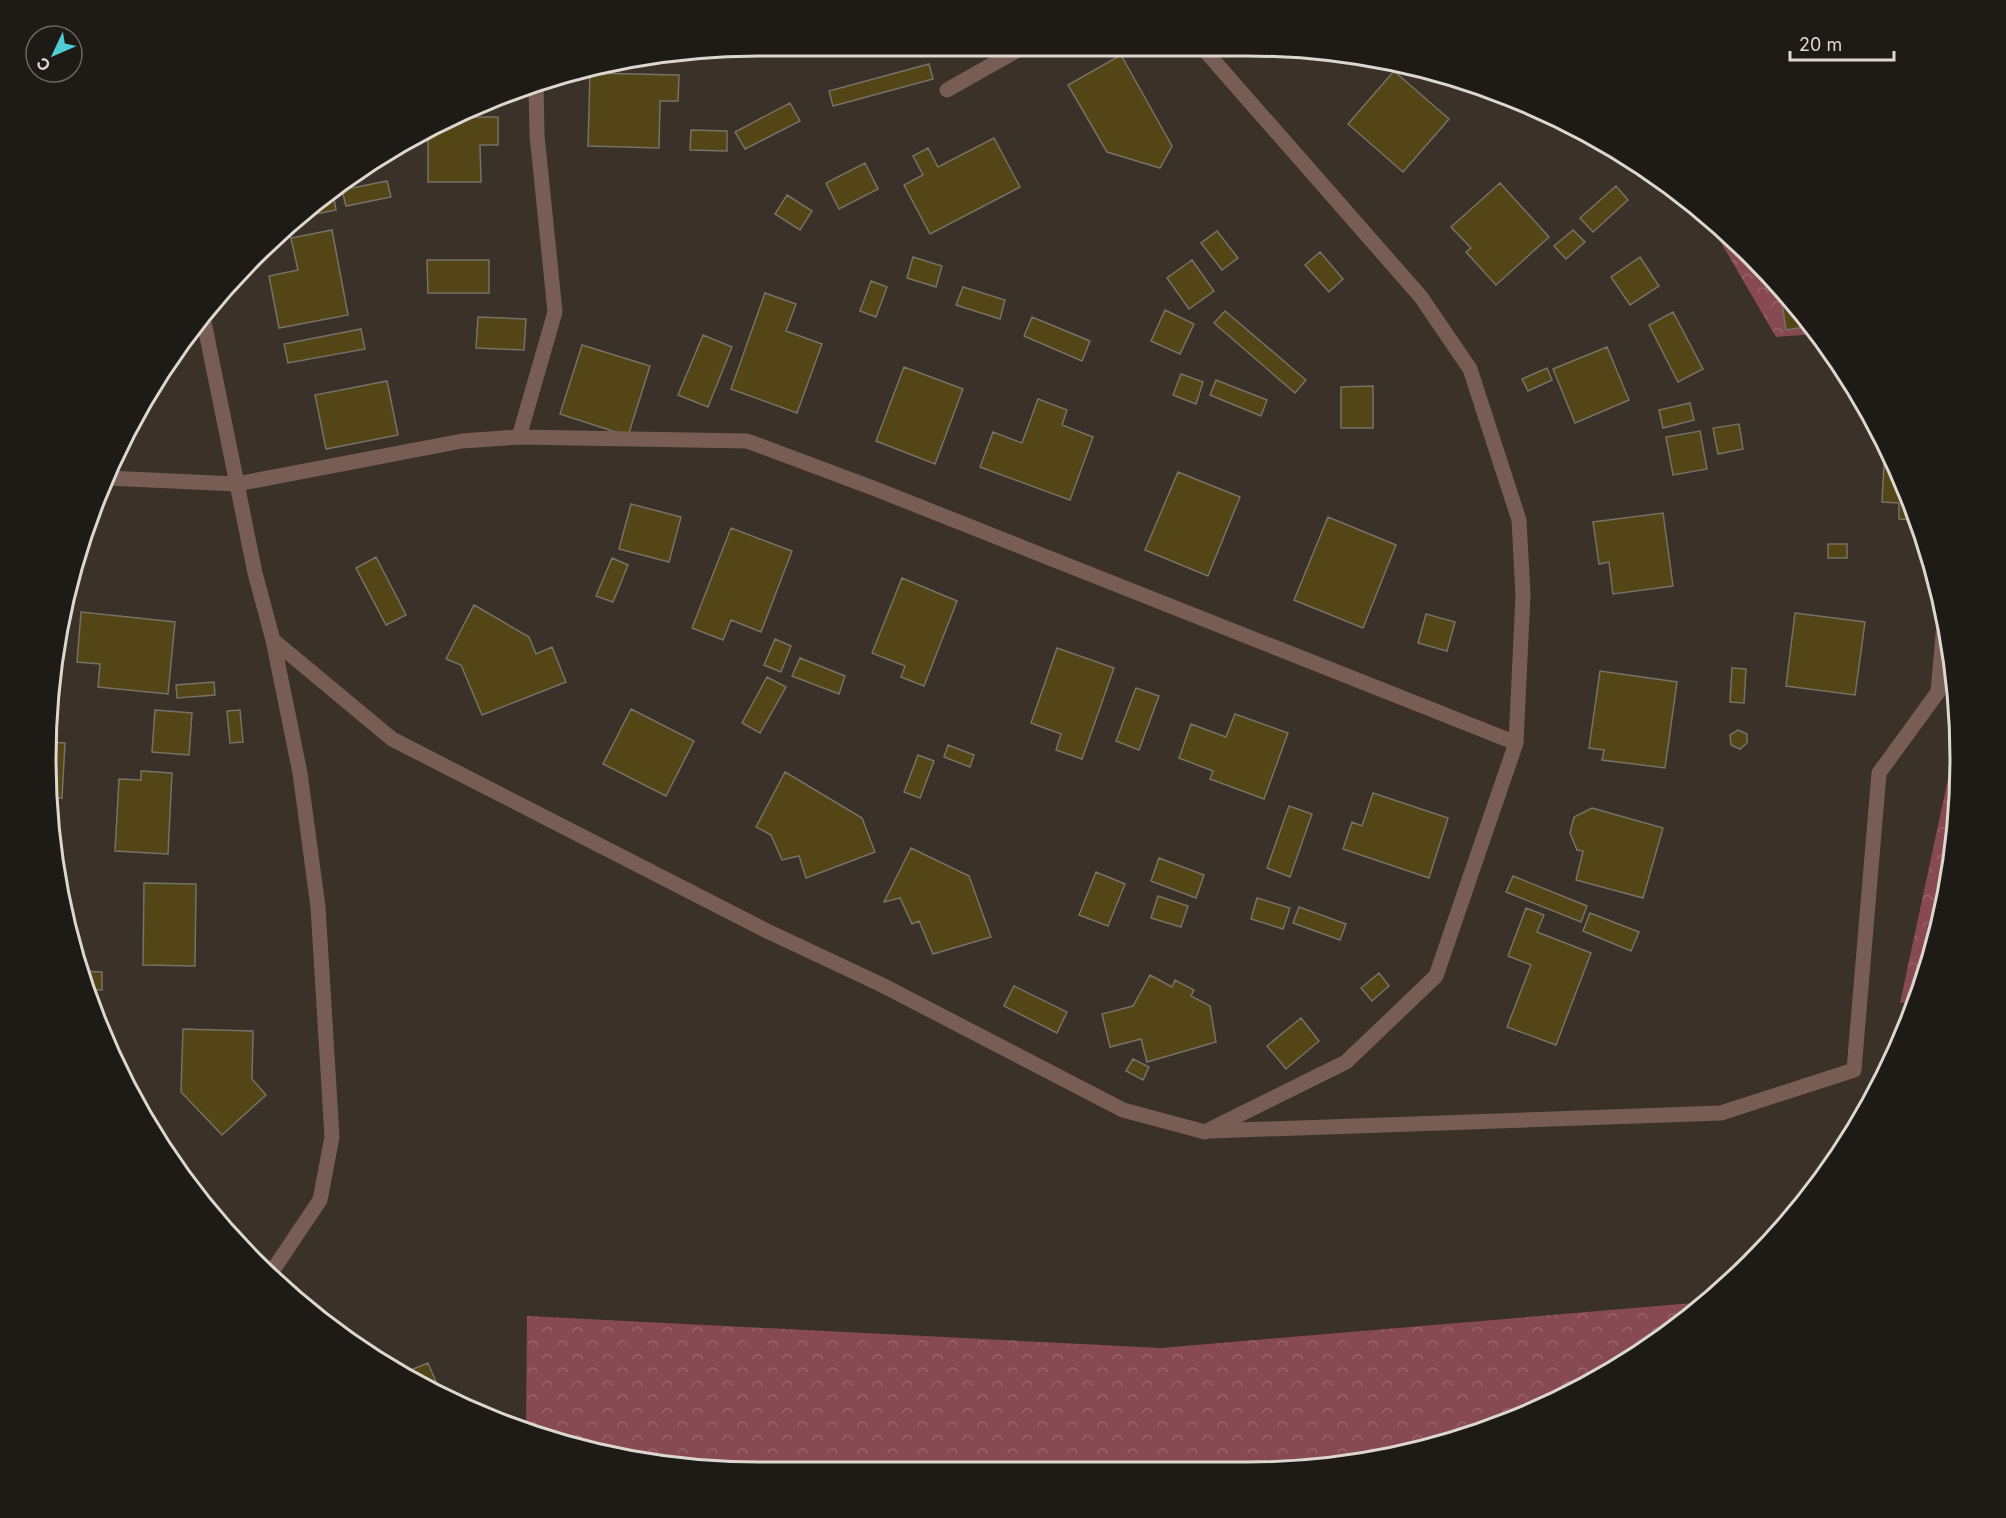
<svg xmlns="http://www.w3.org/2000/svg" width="2006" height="1518" viewBox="0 0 2006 1518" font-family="Inter,sans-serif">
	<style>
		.forest { fill: url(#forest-crowns) }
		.building { fill: #534515; stroke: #757266; stroke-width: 1.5 }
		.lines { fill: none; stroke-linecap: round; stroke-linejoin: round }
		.minor { stroke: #785d54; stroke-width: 15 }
		.rim { fill: none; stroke: #ddd7d2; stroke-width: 3 }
	</style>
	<defs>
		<pattern id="forest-crowns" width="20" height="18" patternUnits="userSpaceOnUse" patternTransform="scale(1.5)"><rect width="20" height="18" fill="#884a52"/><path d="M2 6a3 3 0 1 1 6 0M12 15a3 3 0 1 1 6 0" fill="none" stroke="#98636a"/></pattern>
	</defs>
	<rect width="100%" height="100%" fill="#3a3129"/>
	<path class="forest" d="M1702 210 1752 254 1817 334 1776 337Z
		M1958 732 1961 759 1947 898 1916 1001 1900 1003Z
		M1705 1302 1644 1352 1477 1435 1340 1467H665L526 1433 527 1316 1161 1348Z"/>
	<path class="building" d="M1121 55 1172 146 1160 168 1107 152 1068 85Z
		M929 64 933 79 833 106 829 91Z
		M1394 71 1449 119 1403 172 1348 124Z
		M590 73 679 75 678 101H660L659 148 588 146Z
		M1503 96 1527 105 1520 112Z
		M790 103 800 121 745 149 735 132Z
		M459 117H498V145H480L481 182H428V130Z
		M691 130 727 131V151L690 150Z
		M994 138 1020 187 930 234 904 185 923 175 913 156 928 148 938 167Z
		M865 163 878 189 839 209 826 183Z
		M387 181 391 197 346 206 342 190Z
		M1500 183 1549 237 1496 285 1466 252 1471 248 1451 227Z
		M1616 186 1628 200 1593 232 1580 218Z
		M333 193 336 210 296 218 328 194Z
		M787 195 812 211 800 230 775 214Z
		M332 230 348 315 279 328 269 276 298 270 291 238Z
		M1573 230 1585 242 1566 259 1554 246Z
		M1217 231 1238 258 1222 270 1201 243Z
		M1320 252 1343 279 1329 292 1305 265Z
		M913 257 942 266 936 287 907 278Z
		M1640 257 1659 286 1630 305 1611 277Z
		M427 260H489V293H428Z
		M1192 260 1214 291 1189 309 1167 278Z
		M871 281 887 287 876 317 860 311Z
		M963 287 1005 300 1000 319 956 305Z
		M1780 288 1811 326 1786 330Z
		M765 293 796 304 786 331 822 344 797 413 731 389Z
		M1165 310 1194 324 1180 354 1151 341Z
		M1225 311 1306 380 1295 393 1214 323Z
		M1673 312 1703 369 1678 382 1649 325Z
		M478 317 526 319 524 350 476 348Z
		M1032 317 1090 341 1082 361 1024 336Z
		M361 329 365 349 288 363 284 344Z
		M703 335 732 347 708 407 678 395Z
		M582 345 650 366 628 436 560 414Z
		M1607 347 1629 400 1575 423 1553 369Z
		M904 367 963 389 935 464 876 441Z
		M1547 368 1552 380 1528 391 1522 379Z
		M1181 374 1203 382 1196 404 1173 395Z
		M1216 380 1267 400 1261 416 1210 395Z
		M387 381 398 435 326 449 315 395Z
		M1373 386V428H1341V387Z
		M1038 399 1067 410 1062 425 1093 437 1070 500 980 467 993 432 1022 443Z
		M1690 403 1694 420 1663 428 1659 410Z
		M1739 424 1743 449 1718 454 1713 428Z
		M1700 431 1707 469 1673 475 1666 437Z
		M1885 445 1907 485 1916 520 1899 519V503L1882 502Z
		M1178 472 1240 497 1208 576 1145 550Z
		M631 504 681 517 669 562 619 549Z
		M1663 513 1673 586 1613 594 1609 562 1599 564 1593 522Z
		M1328 517 1396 545 1363 628 1294 600Z
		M731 528 792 551 761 632 731 620 723 640 692 628Z
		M1828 544H1847V558H1828Z
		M376 557 406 615 386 625 356 568Z
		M612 558 628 565 613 602 596 596Z
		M902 578 957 601 924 686 901 677 905 666 872 653Z
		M474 605 529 637 536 654 552 647 566 682 482 715 461 665 446 659Z
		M81 612 175 622 168 694 98 687 100 664 77 662Z
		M1795 613 1865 622 1855 695 1786 686Z
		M1426 614 1455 622 1447 651 1418 643Z
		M775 639 791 646 781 672 764 665Z
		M1057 648 1114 668 1082 759 1056 750 1061 734 1031 723Z
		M56 658H62L60 695H54Z
		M800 658 845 676 839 694 792 676Z
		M1732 668 1746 669 1744 703 1730 702Z
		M1600 671 1677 682 1665 768 1602 760 1604 750 1589 748Z
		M767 677 786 687 760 733 742 723Z
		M214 682 215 695 177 698 176 685Z
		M1136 688 1159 696 1139 750 1116 741Z
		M631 709 694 741 666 796 603 764Z
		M155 710 192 713 189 755 152 752Z
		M240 710 243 742 230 743 227 711Z
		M1235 714 1288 733 1264 799 1210 779 1213 771 1179 758 1191 724 1226 737Z
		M1738 730 1747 734V743L1740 749 1731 745 1730 735Z
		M51 742 65 743 62 798H47Z
		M948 745 974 755 970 767 944 757Z
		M918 755 934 761 920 798 904 792Z
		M141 771 172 773 168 854 115 851 119 779 141 780Z
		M785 772 862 818 875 852 806 878 799 856 782 860 771 835 756 827Z
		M1373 793 1448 818 1429 878 1343 849 1352 822 1362 826Z
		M1289 806 1312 814 1290 877 1267 868Z
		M1592 808 1663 828 1643 898 1576 880 1583 851 1577 850 1570 833 1574 817Z
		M911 848 969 876 991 937 933 954 919 921 912 924 900 898 884 902Z
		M1159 858 1204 875 1196 898 1151 881Z
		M1096 872 1125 884 1108 926 1079 915Z
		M1513 876 1587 906 1581 922 1506 892Z
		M144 883 196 884 195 966 143 965Z
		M1158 896 1188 906 1181 927 1151 918Z
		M1257 898 1290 908 1283 929 1251 919Z
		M1299 907 1346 924 1340 940 1293 923Z
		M1526 908 1544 915 1537 932 1591 953 1556 1045 1507 1027 1531 965 1508 956Z
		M1590 913 1639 932 1631 951 1583 931Z
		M79 971 102 972V990L83 989Z
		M1379 973 1389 986 1372 1001 1361 988Z
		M1150 975 1172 987 1175 980 1194 990 1191 996 1210 1006 1216 1042 1147 1062 1141 1039 1110 1047 1102 1014 1133 1006Z
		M1014 986 1067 1012 1057 1033 1004 1006Z
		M1301 1018 1319 1041 1286 1069 1267 1046Z
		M183 1029 253 1031 252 1079 266 1095 222 1135 181 1092Z
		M1133 1059 1149 1067 1143 1080 1126 1071Z
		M428 1363 440 1391 417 1380 413 1369Z"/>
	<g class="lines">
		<path class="minor" d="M1201 46 1421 297 1470 369 1519 520 1523 595 1516 743
			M947 90 1025 46
			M203 317 237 484 462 441 519 437 747 441 873 488 1516 743 1436 976 1346 1062 1205 1132 1123 1110 882 985 767 931 392 739 273 640
			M519 437 555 312 537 135 536 85
			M107 478 237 484 255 573 273 640 300 773 318 907 332 1137 320 1200 269 1276
			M1211 1131 1721 1113 1854 1070 1879 773 1938 692 1945 612"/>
	</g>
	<path d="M0 0H2006V1518H0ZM759 56H1247A703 703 0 0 1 1950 759V759A703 703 0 0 1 1247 1462H759A703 703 0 0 1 56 759V759A703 703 0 0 1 759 56Z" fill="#1e1a16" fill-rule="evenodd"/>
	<path class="rim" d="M759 56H1247A703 703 0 0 1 1950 759V759A703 703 0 0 1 1247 1462H759A703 703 0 0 1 56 759V759A703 703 0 0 1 759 56Z"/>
	<g transform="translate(54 54) rotate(226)"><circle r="28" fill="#1e1a16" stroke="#6a6661" stroke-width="1.5"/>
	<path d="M0-4.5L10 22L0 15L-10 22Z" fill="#51ccd5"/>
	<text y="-9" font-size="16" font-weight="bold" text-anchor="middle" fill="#ddd7d2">С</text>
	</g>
	<path d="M1790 51v9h104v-9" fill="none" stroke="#ddd7d2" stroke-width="3"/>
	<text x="1799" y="51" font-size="18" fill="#ddd7d2" stroke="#1e1a16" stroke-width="4.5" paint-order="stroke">20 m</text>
</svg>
